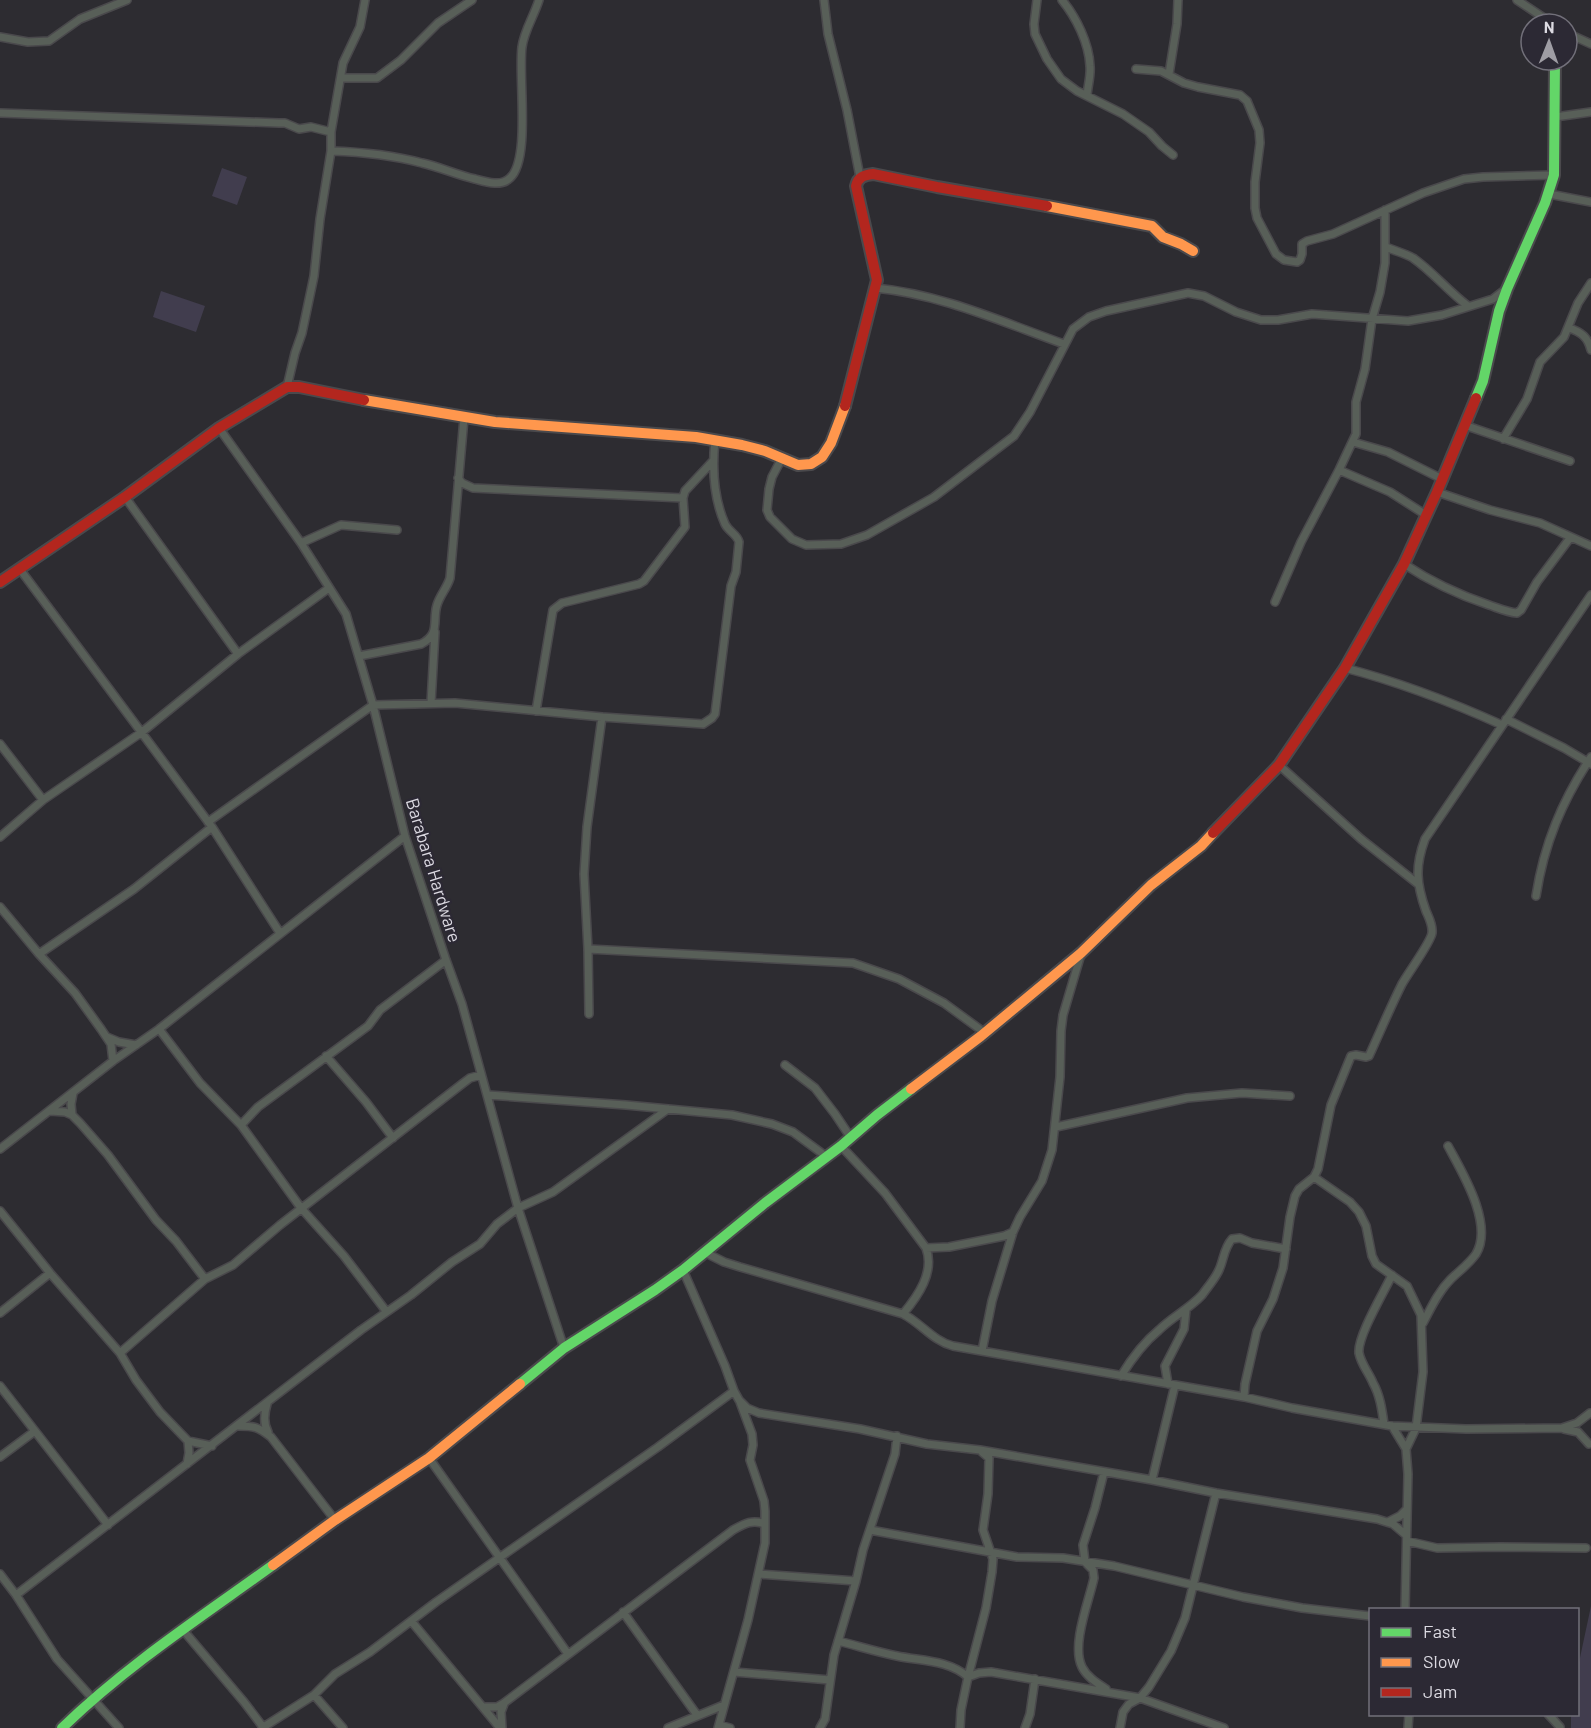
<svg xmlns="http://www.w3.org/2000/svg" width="1591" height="1728" viewBox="0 0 1591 1728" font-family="Barlow,sans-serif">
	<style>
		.green { fill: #413d4e }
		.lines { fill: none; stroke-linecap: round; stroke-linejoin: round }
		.street-casing { stroke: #4a494c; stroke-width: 10 }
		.fast-casing { stroke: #4a494c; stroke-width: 14 }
		.slow-casing { stroke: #4a494c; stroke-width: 14 }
		.jam-casing { stroke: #4a494c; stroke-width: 14 }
		.street { stroke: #585f58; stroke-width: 7 }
		.fast { stroke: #63d668; stroke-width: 10 }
		.slow { stroke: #ff974d; stroke-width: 10 }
		.jam { stroke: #b3261e; stroke-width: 10 }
		.labels { text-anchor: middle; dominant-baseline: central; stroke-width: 4.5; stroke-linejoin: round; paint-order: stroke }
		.street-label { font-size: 18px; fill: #dcdae2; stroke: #2c2934 }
	</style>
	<rect width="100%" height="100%" fill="#2d2c31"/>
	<path class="green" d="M222 168 247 177 237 205 212 196Z
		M161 291 205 306 196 332 153 317Z
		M1591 1606V1728H1571V1715L1578 1714V1667Z"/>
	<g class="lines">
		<g class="street-casing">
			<path id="street" d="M824 0 828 34 847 110 860 177
				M1037 0 1034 24 1035 34 1047 59 1061 79 1077 91 1123 114 1149 132 1162 146 1173 155
				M1062 0C1076 17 1089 43 1090 66 1091 75 1088 85 1087 95
				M1517 0 1553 24
				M1567 33 1591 44
				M0 37 28 42 49 41 80 19 127 0
				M1136 69 1161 71 1184 83 1198 87 1240 95 1247 101 1259 130 1260 143 1255 182V208L1257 218 1276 254 1284 260 1297 262 1300 260 1302 254V244L1307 241 1333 234 1423 193 1464 179 1483 177 1554 175
				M1169 74 1177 24 1178 0
				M341 78H377L401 60 438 23 472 0
				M0 113 279 123H285L299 129 311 127 331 132
				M1555 117 1591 112
				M331 151C363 152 392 155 422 163 440 167 457 175 475 179 486 182 501 187 510 178 531 159 518 76 522 47 524 31 534 16 539 0
				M1549 194 1591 202
				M1386 247C1395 251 1404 253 1413 258 1432 271 1448 291 1468 306
				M875 288C941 294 1002 322 1064 344
				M1569 328C1581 332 1588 337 1591 350
				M287 387 295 353 302 333 314 276 320 219 331 151V132L343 63 360 27 365 0
				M1464 425 1570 461
				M219 428 301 543 346 614 373 705 405 836 446 960 462 1004 518 1208 564 1348
				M1503 439 1527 399 1540 362 1564 337 1578 303 1591 283
				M1353 442 1388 452 1442 479
				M782 458 772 477 769 489 767 510 770 517 792 539 806 545 841 544 867 535 934 497 1014 436 1030 412 1073 329 1089 317 1106 311 1188 293 1204 296 1236 312 1261 320H1278L1312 314 1408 321 1442 315 1493 299 1506 289
				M1339 470 1390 492 1426 515
				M458 478 462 483 473 488 683 498
				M1437 492 1490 510 1540 523 1591 546
				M125 497 238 654
				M301 543 341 525 397 530
				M1404 564C1431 582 1459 595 1489 605 1498 608 1507 612 1517 613L1521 610 1537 582 1570 538
				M19 568 212 827 280 933
				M1275 602 1301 542 1339 470 1356 434V402L1365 369 1372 319 1380 292 1385 263V210
				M359 656 421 644C441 634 432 621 437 605 440 595 447 588 450 578L464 418
				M1345 668C1399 682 1451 702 1502 725
				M431 703 435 632
				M536 711 553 610 562 603 639 584 644 581 685 527 683 498 685 491 713 461
				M1506 719 1564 748 1591 764
				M0 744 43 800
				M1279 765 1361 839 1418 884
				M208 822 373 705 455 703 602 717 703 724 712 718 715 714 731 586 736 572 739 542C737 534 729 532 725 524 713 497 712 469 715 440
				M0 837 43 800 142 732 238 654 329 588
				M1536 896C1544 844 1562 801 1591 757
				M0 907 39 954 75 993 101 1029 111 1044 113 1061
				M588 949 853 963 899 979 944 1003 985 1033
				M39 954 134 889 212 827
				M589 1014 588 949 584 874 587 827 602 717
				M159 1029 200 1083 241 1125 301 1208 344 1256 386 1311
				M107 1037 119 1042 136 1045
				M326 1056 366 1102 393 1138
				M785 1065 815 1088 835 1114 851 1138
				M488 1095 626 1105 732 1115 772 1124 793 1132 827 1157
				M50 1111 65 1112 72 1115 80 1123 108 1155 156 1220 176 1241 205 1279
				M72 1115 71 1104 73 1093
				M241 1125 258 1107 368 1026 380 1010 446 960
				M1056 1127 1187 1098 1242 1093 1290 1096
				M841 1146 885 1193 926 1248C935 1272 918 1296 903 1314
				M0 1149 113 1061 159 1029 405 836
				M1314 1177 1350 1202 1359 1212 1366 1226 1372 1256 1376 1264 1407 1286 1421 1315 1423 1372 1416 1428 1406 1449
				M0 1211 50 1273 120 1353 136 1380 160 1412 188 1441 189 1453 187 1464
				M926 1248 949 1247 1004 1236 1013 1232
				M706 1253 724 1262 740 1267 903 1314C921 1323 933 1341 953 1346L1244 1397 1292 1408 1392 1426 1466 1429 1562 1428 1577 1423 1590 1413
				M683 1270 725 1366 734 1391 739 1400 747 1408 759 1413 860 1429 927 1444 980 1450 1152 1480 1216 1493 1377 1519 1393 1524 1406 1535
				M0 1313 50 1273
				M1423 1323C1431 1308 1438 1292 1450 1280 1459 1271 1469 1264 1476 1254 1494 1224 1462 1172 1448 1146
				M982 1351 992 1301 1013 1232 1020 1217 1042 1181 1052 1150 1060 1077 1061 1031 1063 1015 1081 954
				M120 1353 205 1279 233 1265 280 1225 462 1084 470 1078 481 1075 482 1077
				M1121 1376C1132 1358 1143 1343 1159 1330 1172 1317 1189 1309 1202 1295 1207 1288 1214 1280 1218 1272 1224 1261 1223 1249 1232 1239L1240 1238 1252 1243 1286 1249
				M1168 1384 1165 1366 1184 1329 1186 1310
				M0 1386 108 1525
				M1244 1397 1245 1384 1257 1331 1273 1299 1283 1268 1290 1217 1295 1196 1299 1189 1314 1177 1318 1169 1331 1105 1351 1056 1356 1055 1366 1057 1369 1056C1380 1032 1390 1008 1402 984 1408 973 1431 942 1432 933 1433 925 1429 918 1426 911 1416 883 1415 866 1425 839L1591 595
				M267 1404C264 1414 263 1423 268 1432
				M1384 1424C1382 1410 1380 1395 1373 1383 1369 1373 1361 1364 1359 1353 1357 1337 1384 1292 1392 1275
				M238 1426C255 1426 258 1427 271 1437L335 1520
				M1392 1426 1406 1449 1408 1474 1405 1610
				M1564 1429 1578 1432 1589 1444
				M188 1441 212 1446
				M0 1457 35 1431
				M429 1458 568 1654
				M1104 1472 1095 1508 1083 1545 1085 1562 1093 1570 1094 1578C1089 1601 1071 1645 1082 1667 1087 1677 1097 1683 1106 1689
				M1152 1480 1175 1385
				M1388 1522 1400 1516 1406 1510
				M870 1530 1017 1557 1063 1558 1114 1566 1243 1597 1302 1608 1370 1616
				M1407 1541 1437 1548 1500 1547 1586 1548
				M0 1574 16 1595 57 1659 119 1728
				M759 1574 856 1581
				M16 1595 361 1330 411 1295 452 1262 480 1244 497 1224 518 1208 553 1192 668 1109
				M623 1612 697 1715
				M412 1622 500 1728
				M183 1630 244 1702 263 1727
				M838 1641C858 1646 877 1652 897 1656 921 1661 949 1660 968 1677L979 1673 991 1672 1140 1698 1224 1728
				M734 1672 830 1680
				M314 1695 343 1728
				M483 1707H497L504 1703 733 1530C744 1524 752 1519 765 1524
				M1548 1714 1560 1727
				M719 1725 730 1728
				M262 1728 314 1695 335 1674 370 1652 436 1602 658 1447 734 1391
				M502 1728 501 1712 504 1704
				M668 1728 724 1705
				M718 1728 748 1620 765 1543V1511L764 1501 750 1460 753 1445 752 1434 740 1402
				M820 1728 825 1719 834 1655 856 1581 863 1550 895 1454 897 1436
				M960 1728 961 1710 968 1677 986 1608 992 1572 993 1559 983 1530 988 1494 989 1458 982 1452
				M1025 1728 1030 1714 1035 1679
				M1120 1728 1123 1712 1129 1704 1140 1698 1149 1687 1171 1651 1185 1618 1216 1493
				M1408 1728 1409 1714"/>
		</g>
		<g class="fast-casing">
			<path id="fast" d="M1476 398 1483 381 1499 311 1507 289 1545 203 1554 175 1555 60
				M520 1384 564 1348 655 1290 683 1270 765 1203 841 1146 877 1115 911 1089
				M62 1728C126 1666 201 1617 273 1565"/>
		</g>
		<g class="slow-casing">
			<path id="slow" d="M1047 206 1152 226 1163 237 1181 244 1193 251
				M364 400 495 422 696 437 742 445 765 451 798 465 811 464 822 457 831 443 845 406
				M911 1089 981 1036 1081 953 1151 885 1201 846 1213 833
				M273 1565 335 1520 429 1458 520 1384"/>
		</g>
		<g class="jam-casing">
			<path id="jam" d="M845 406 877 280 856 186C858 177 864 175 873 174L937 187 1047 206
				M0 582 125 497 219 428 287 387H299L364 400
				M1213 833 1279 765 1345 668 1404 564 1437 492 1476 398"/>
		</g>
		<use href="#street" class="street"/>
		<use href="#fast" class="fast"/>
		<use href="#slow" class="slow"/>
		<use href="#jam" class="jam"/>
	</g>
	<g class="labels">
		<g class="street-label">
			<text transform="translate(434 870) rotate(73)">Barabara Hardware</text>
		</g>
	</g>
	<rect x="1369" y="1608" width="210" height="108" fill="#2c2934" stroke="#72707a" stroke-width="1.5"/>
	<rect x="1381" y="1628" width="30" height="9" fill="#63d668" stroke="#72707a" stroke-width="1.5"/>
	<text x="1423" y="1638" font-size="18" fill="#dcdae2">Fast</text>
	<rect x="1381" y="1658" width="30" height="9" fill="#ff974d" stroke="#72707a" stroke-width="1.5"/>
	<text x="1423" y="1668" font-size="18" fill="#dcdae2">Slow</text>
	<rect x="1381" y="1688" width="30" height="9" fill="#b3261e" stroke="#72707a" stroke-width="1.5"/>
	<text x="1423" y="1698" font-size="18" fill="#dcdae2">Jam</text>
	<g transform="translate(1549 42) rotate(1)"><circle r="28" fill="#2c2934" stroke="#72707a" stroke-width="1.5"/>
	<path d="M0-4.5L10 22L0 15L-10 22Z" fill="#9f9da4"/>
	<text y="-9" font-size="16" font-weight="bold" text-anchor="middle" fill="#dcdae2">N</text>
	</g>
</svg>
